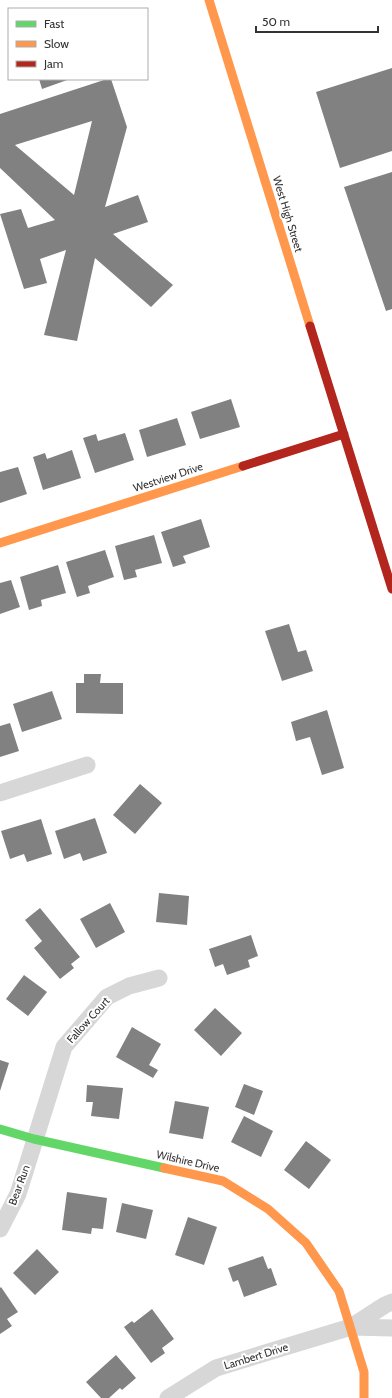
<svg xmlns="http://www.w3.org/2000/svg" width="392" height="1398" viewBox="0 0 392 1398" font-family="Cabin,sans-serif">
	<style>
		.building { fill: #818181; fill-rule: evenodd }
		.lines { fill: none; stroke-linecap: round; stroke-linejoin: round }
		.street { stroke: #d7d7d7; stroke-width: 17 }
		.fast { stroke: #63d668; stroke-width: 9 }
		.slow { stroke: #ff974d; stroke-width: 9 }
		.jam { stroke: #b3261e; stroke-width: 9 }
		.labels { text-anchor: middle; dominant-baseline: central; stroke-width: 4; stroke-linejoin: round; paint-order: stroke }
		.street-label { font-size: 11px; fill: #333; stroke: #fff }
	</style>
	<rect width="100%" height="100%" fill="#fff"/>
	<path class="building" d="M392 68V151L340 168 316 92Z
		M39 79H70L42 89Z
		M107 79H111L127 127 105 207 138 195 148 222 113 234 173 285 151 307 95 258 77 341 44 335 66 250 40 259 47 283 24 289 0 214 21 209 28 228 55 220 0 168V114ZM92 121 74 195 15 145Z
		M392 172V309L386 311 344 187Z
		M231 399 240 427 200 439 191 412Z
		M177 418 186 445 147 457 139 430Z
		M125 433 134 460 95 473 83 438 96 434 98 441Z
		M72 450 81 478 43 490 33 457 45 453 47 459Z
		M18 467 27 494 0 503V472Z
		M201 519 210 547 183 556 186 563 173 567 161 532Z
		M154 535 162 563 135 570 137 577 124 580 115 546Z
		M105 550 114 577 88 586 90 593 77 597 66 562Z
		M58 565 66 593 41 600 42 606 29 610 20 577Z
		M11 580 20 607 0 614V583Z
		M289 624 298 652 306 650 313 671 282 681 265 631Z
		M84 674H101L100 683H123V714L76 713V683H84Z
		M52 691 62 719 22 732 13 704Z
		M327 710 344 768 322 775 310 737 296 741 291 722Z
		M10 723 19 751 0 757V726Z
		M140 784 162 803 135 834 113 815Z
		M95 818 107 853 83 861 80 853 64 859 55 831Z
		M41 819 52 854 27 862 24 854 10 859 1 831Z
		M159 893 189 896 187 925 156 922Z
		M110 903 125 932 96 948 80 919Z
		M40 908 80 957 71 964 74 968 60 979 34 948 42 941 25 920Z
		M251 935 258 956 248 960 250 967 227 975 223 964 215 967 209 949Z
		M24 975 47 992 28 1016 6 999Z
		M215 1008 242 1033 221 1056 194 1030Z
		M132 1027 161 1044 149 1065 158 1070 153 1078 116 1057Z
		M0 1060 9 1063 0 1091Z
		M244 1084 263 1091 254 1115 235 1107Z
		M87 1085 123 1088 119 1119 91 1116 93 1102H86Z
		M175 1101 209 1107 203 1139 169 1133Z
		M244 1116 273 1131 261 1157 231 1142Z
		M306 1141 331 1160 309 1189 284 1170Z
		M67 1192 107 1198 103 1229 92 1228 91 1234 62 1230Z
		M122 1203 153 1210 146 1239 116 1232Z
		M188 1217 217 1227 204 1265 175 1255Z
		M37 1249 59 1272 35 1295 13 1273Z
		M263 1256 268 1269 271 1268 277 1285 244 1297 238 1280 233 1282 228 1268Z
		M1 1287 18 1312 7 1319 12 1326 0 1334V1288Z
		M152 1309 174 1339 162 1348 165 1353 151 1363 124 1327 132 1321 134 1323Z
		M116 1355 136 1378 122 1390 120 1388 109 1398H101L86 1382Z"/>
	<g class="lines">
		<path class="street" d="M0 793 87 765
			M0 1229 18 1194 64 1047 107 997 129 986 159 978
			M351 1327 385 1305 392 1302
			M168 1398 216 1368 351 1327 392 1328"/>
		<path class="fast" d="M0 1129 34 1139 164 1168"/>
		<path class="slow" d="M209 0 310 326
			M0 543 243 466
			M164 1168 223 1181 268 1209 306 1243 339 1291 364 1372V1398"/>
		<path class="jam" d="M310 326 392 589
			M243 466 344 434"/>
	</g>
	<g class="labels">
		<g class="street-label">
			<text transform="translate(288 214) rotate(73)">West High Street</text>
			<text transform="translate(168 477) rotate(-18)">Westview Drive</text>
			<text transform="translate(88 1020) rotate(-48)">Fallow Court</text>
			<text transform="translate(188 1161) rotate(13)">Wilshire Drive</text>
			<text transform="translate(19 1185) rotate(-70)">Bear Run</text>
			<text transform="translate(256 1356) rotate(-17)">Lambert Drive</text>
		</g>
	</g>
	<rect x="8" y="8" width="140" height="72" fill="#ffffff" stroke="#adadad"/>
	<rect x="16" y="21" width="20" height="6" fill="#63d668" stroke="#adadad"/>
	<text x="44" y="28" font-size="12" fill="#333333">Fast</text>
	<rect x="16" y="41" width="20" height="6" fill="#ff974d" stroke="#adadad"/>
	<text x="44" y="48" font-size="12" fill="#333333">Slow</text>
	<rect x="16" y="61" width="20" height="6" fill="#b3261e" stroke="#adadad"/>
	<text x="44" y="68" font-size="12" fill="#333333">Jam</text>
	<path d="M256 26v6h122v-6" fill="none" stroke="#333333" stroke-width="2"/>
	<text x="262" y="26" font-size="12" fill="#333333" stroke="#ffffff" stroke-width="3" paint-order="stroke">50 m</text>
</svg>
